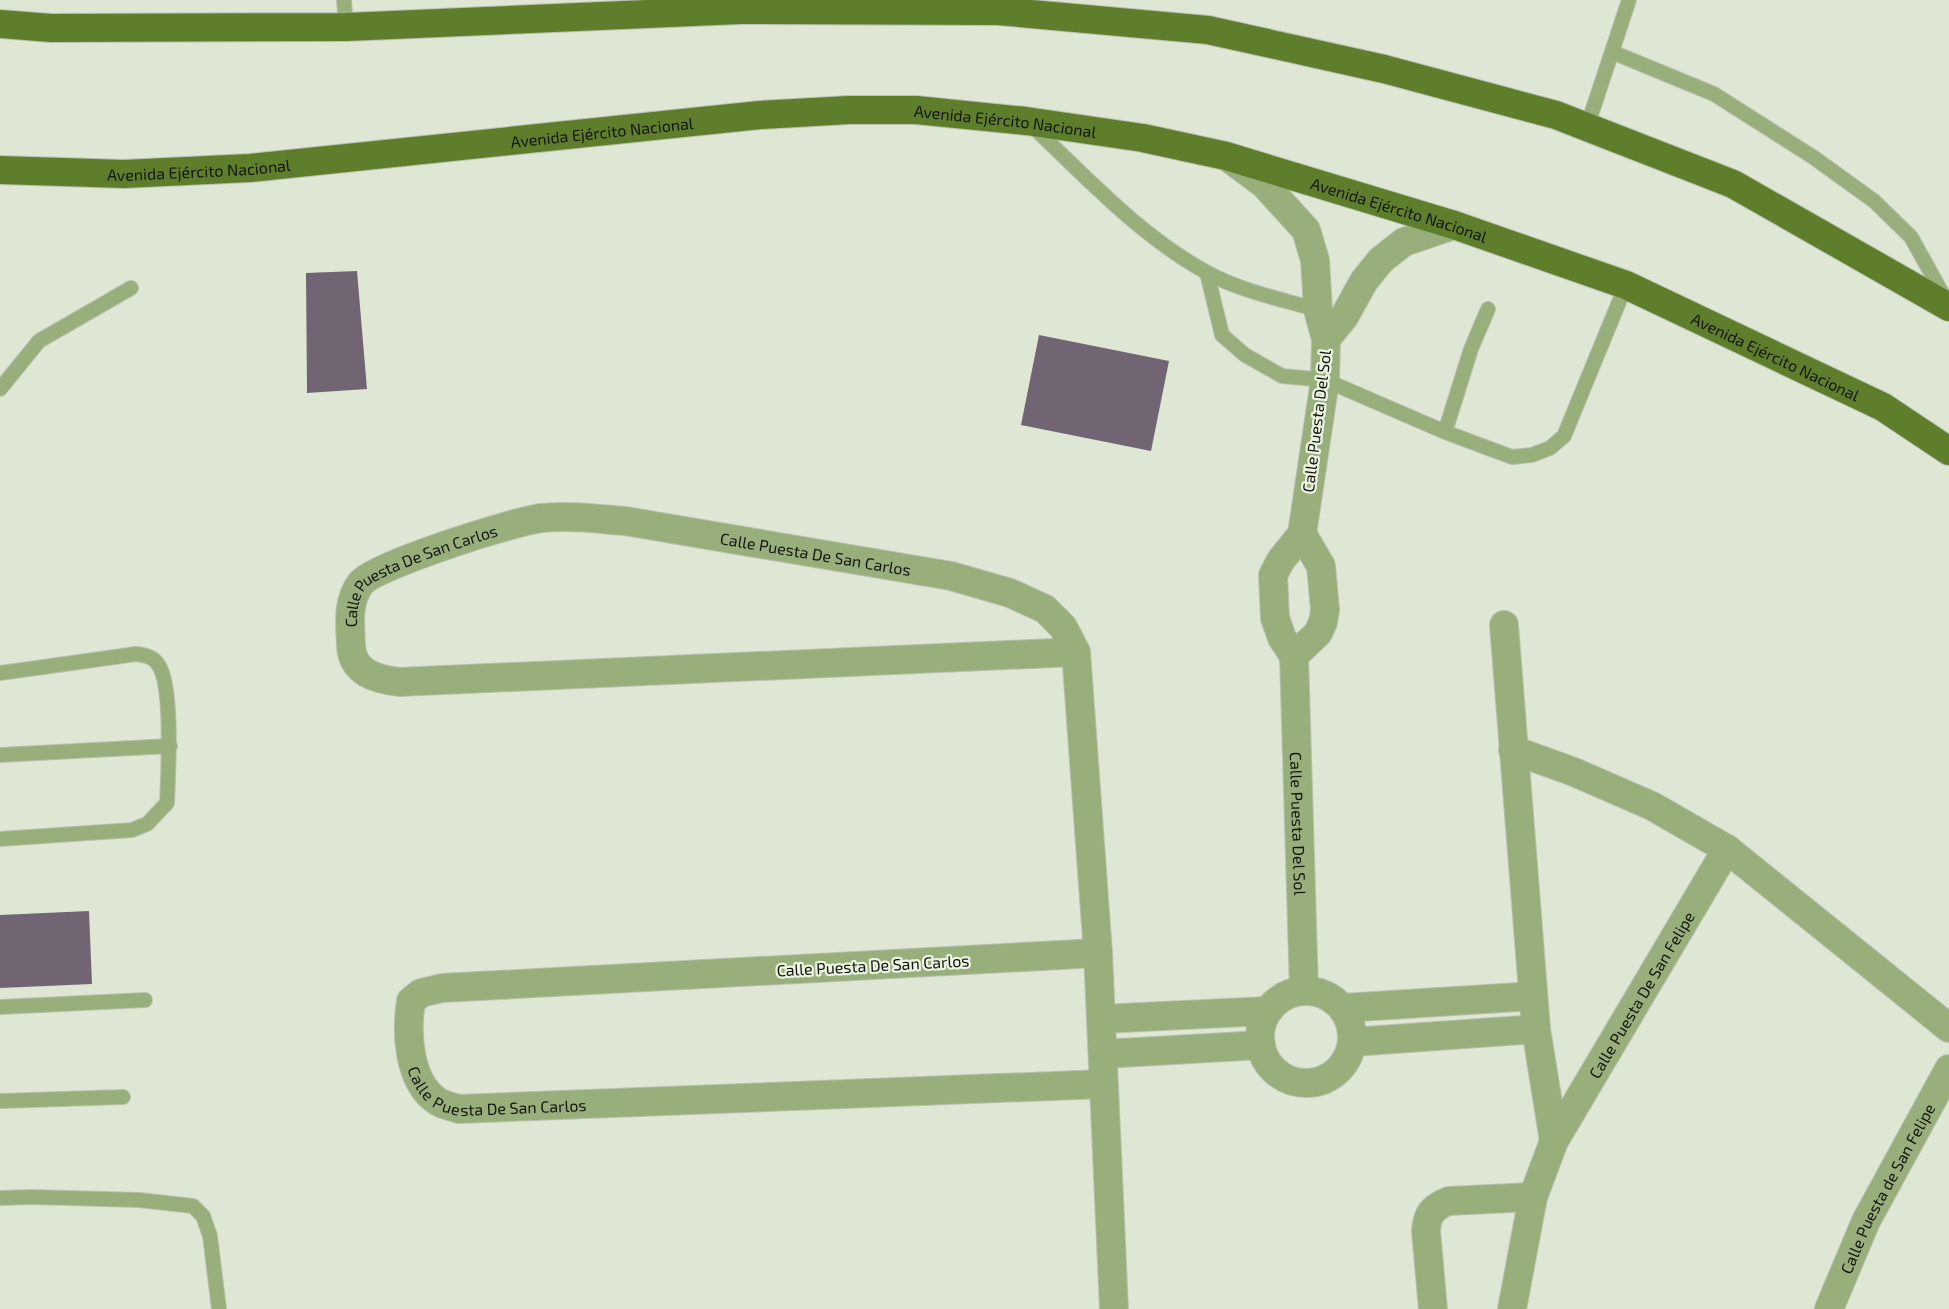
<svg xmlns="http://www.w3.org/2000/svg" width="1949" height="1309" viewBox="0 0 1949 1309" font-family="'Exo 2',sans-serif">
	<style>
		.building { fill: #716574 }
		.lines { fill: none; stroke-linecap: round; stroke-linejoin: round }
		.lane-casing { stroke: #b9c1b1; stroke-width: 16 }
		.street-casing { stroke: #b9c1b1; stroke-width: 30 }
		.primary-casing { stroke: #b9c1b1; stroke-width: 30 }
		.lane { stroke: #98af7b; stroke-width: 14 }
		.street { stroke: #98af7b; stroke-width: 28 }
		.primary { stroke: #5e7e2c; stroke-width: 28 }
		.labels { text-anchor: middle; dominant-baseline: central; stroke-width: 4.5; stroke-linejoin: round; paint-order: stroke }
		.street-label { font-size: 16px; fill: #13160f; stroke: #ebf4e1 }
	</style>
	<rect width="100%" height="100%" fill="#dee7d4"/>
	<path class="building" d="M357 271 367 389 307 393 306 273Z
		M1039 335 1169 361 1151 451 1021 425Z
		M89 911 92 984 0 988V915Z"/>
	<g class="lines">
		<g class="lane-casing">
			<path id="lane" d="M344 0 346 27
				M1612 52 1714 94 1813 157 1874 201 1911 237 1946 300
				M1031 125C1086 177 1139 235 1206 272 1240 291 1281 299 1318 310
				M1587 127 1629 0
				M1207 273 1222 335 1245 355 1282 376 1325 380 1445 432 1512 457 1532 455 1550 448 1564 436 1626 285
				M0 389 39 341 131 288
				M1445 432 1471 349 1488 309
				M0 673 136 654C144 655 152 656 157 663 174 682 168 776 167 803L147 824 132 830 0 839
				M0 755 170 746
				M0 1007 145 1000
				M0 1101 123 1097
				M0 1198 32 1197 139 1200 193 1206 203 1216 210 1236 219 1309"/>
		</g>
		<g class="street-casing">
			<g id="street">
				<path id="s1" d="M1229 158 1264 184 1306 230 1315 260 1318 310 1326 339 1325 380 1302 534 1281 560 1273 575 1275 618 1282 638 1294 656 1304 991"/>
				<path d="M1326 339 1344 317 1364 281 1381 260 1404 242 1454 225"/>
				<path d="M1504 625 1536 1029 1554 1141"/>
				<path id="s2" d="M1076 652 399 682C376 679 352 673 351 645 350 623 347 601 361 583 376 565 515 521 542 518 570 515 598 519 625 521L951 576 1010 593 1045 609 1063 627 1076 652 1098 953 1114 1309"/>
				<path d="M1294 656 1318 633 1323 622 1325 610 1321 566 1302 534"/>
				<path d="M1513 750 1574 772 1652 806 1727 849 1949 1028"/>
				<path id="s3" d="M1098 953 442 988 421 993 411 1001C406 1032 408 1081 437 1101 443 1105 452 1107 459 1109L1104 1084"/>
				<circle cx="1306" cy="1037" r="46"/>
				<path d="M1343 1008 1533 996"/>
				<path d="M1101 1019 1267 1011"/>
				<path d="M1352 1042 1536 1029"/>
				<path d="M1103 1054 1261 1045"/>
				<path d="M1433 1309 1426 1231C1427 1214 1433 1207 1449 1201L1533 1197"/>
				<path id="s4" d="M1512 1309 1533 1197 1554 1141 1727 849"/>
				<path id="s5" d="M1829 1309 1866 1221 1949 1069"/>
			</g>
		</g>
		<g class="primary-casing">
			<g id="primary">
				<path d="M0 24 51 28 346 27 740 10 998 11 1208 30 1384 69 1556 115 1733 184 1949 307"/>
				<path id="s6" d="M0 170 124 174 250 168 760 115 849 110H916L1026 121 1143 138 1226 156 1454 225 1626 285 1883 407 1949 451"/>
			</g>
		</g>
		<use href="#lane" class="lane"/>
		<use href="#street" class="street"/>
		<use href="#primary" class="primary"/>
	</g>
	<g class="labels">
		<g class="street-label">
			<text stroke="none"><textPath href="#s6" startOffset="1009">Avenida Ejército Nacional</textPath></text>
			<text stroke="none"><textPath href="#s6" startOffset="604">Avenida Ejército Nacional</textPath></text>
			<text stroke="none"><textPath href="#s6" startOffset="199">Avenida Ejército Nacional</textPath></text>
			<text stroke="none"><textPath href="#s6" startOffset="1414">Avenida Ejército Nacional</textPath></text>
			<text stroke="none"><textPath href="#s6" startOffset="1819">Avenida Ejército Nacional</textPath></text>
			<text transform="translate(1316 421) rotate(-83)">Calle Puesta Del Sol</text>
			<text stroke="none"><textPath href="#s2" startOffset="1279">Calle Puesta De San Carlos</textPath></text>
			<text stroke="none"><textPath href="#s2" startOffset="859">Calle Puesta De San Carlos</textPath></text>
			<text stroke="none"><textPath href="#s1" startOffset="718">Calle Puesta Del Sol</textPath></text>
			<text transform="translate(873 965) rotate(-3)">Calle Puesta De San Carlos</text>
			<text stroke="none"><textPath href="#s4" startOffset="344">Calle Puesta De San Felipe</textPath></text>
			<text stroke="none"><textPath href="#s3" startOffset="854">Calle Puesta De San Carlos</textPath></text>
			<text stroke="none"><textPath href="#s5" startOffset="134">Calle Puesta de San Felipe</textPath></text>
		</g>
	</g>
</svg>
